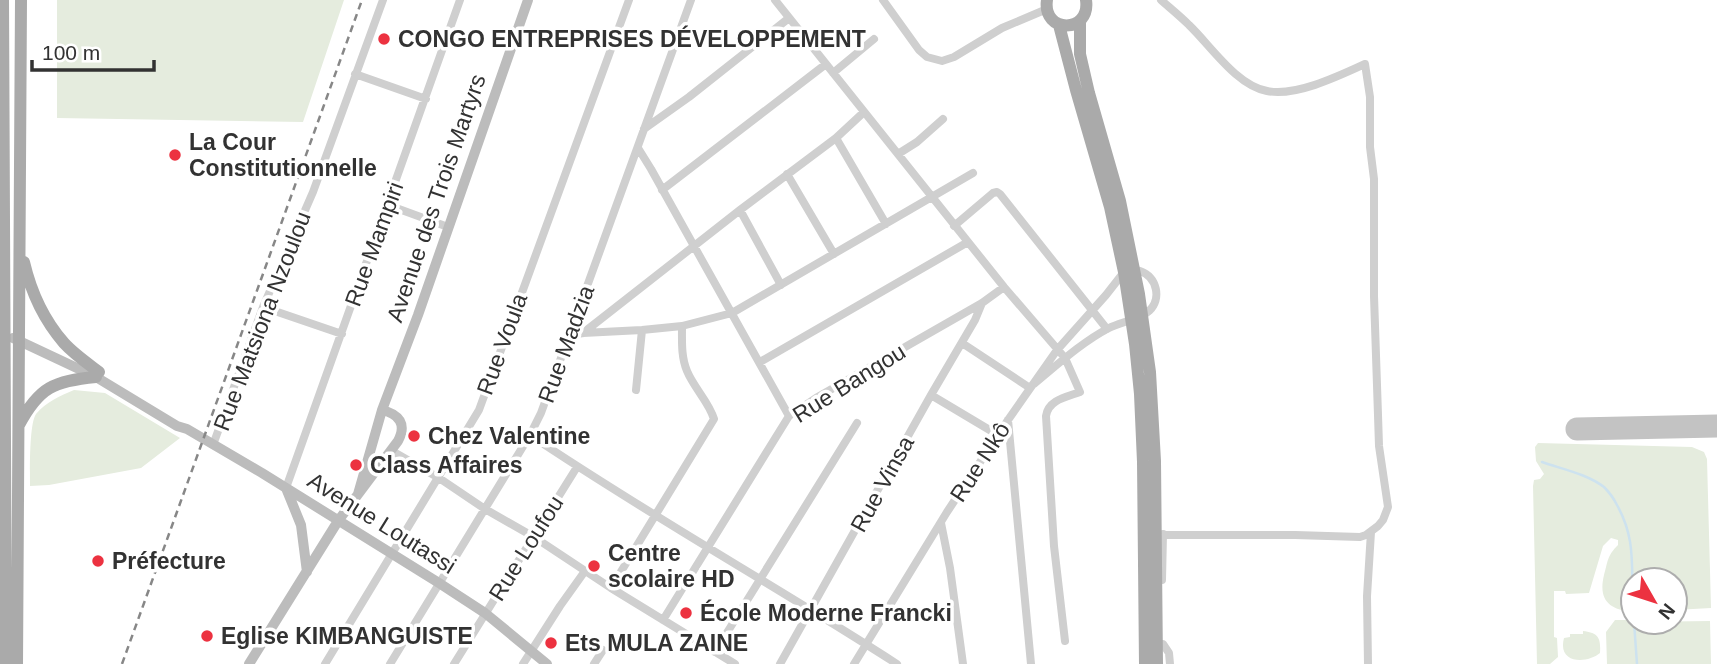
<svg xmlns="http://www.w3.org/2000/svg" width="1717" height="664" viewBox="0 0 1717 664" font-family="Helvetica,sans-serif">
	<style>
		.green { fill: #e5ecde }
		.lines { fill: none; stroke-linecap: round; stroke-linejoin: round }
		.stream { stroke: #cde2ef; stroke-width: 2.5 }
		.taxiway { stroke: #c3c3c3; stroke-width: 23 }
		.street { stroke: #cfcfcf; stroke-width: 8 }
		.secondary { stroke: #bcbcbc; stroke-width: 10 }
		.primary { stroke: #aaa; stroke-width: 12 }
		.rail { stroke: #878787; stroke-width: 2.5; stroke-dasharray: 7 5; stroke-linecap: butt }
		.poi-dot { fill: #ec3240; stroke: #fff; stroke-width: 2.5 }
		.labels { text-anchor: middle; dominant-baseline: central; stroke-width: 7; stroke-linejoin: round; paint-order: stroke }
		.poi-label { font-size: 23px; font-weight: bold; fill: #323232; stroke: #fff; text-anchor: start }
		.street-label { font-size: 23px; fill: #323232; stroke: #fff }
	</style>
	<rect width="100%" height="100%" fill="#fff"/>
	<path class="green" d="M57 0H344L303 122 57 118Z
		M74 390 105 393 180 438 141 468 49 485 30 486C30 472 29 424 36 414 46 402 60 396 74 390Z
		M1538 443 1692 447 1704 452 1707 459 1711 608 1675 610V580H1633V612C1609 610 1598 600 1604 575 1608 561 1607 556 1618 545V540L1611 538 1603 546 1589 593 1566 594 1565 591H1554V637L1557 638 1558 657 1550 664H1537L1533 486 1534 480 1540 479 1544 474 1536 461 1535 447Z
		M1615 620H1633V622L1710 621 1711 664H1607L1606 632Z
		M1583 631C1598 633 1601 637 1600 653 1587 664 1557 664 1564 638L1570 637V634H1583Z"/>
	<g class="lines">
		<path class="stream" d="M1542 462C1562 469 1587 474 1604 487 1609 492 1614 499 1617 505 1636 539 1631 565 1633 602
			M1634 622 1637 664"/>
		<path class="taxiway" d="M1577 429 1717 426"/>
		<path class="street" d="M775 0 1004 287 1065 358 1080 392C1066 397 1048 400 1046 416L1054 546 1065 641
			M883 0 919 50 927 57 942 61 954 57 1002 28 1047 9
			M833 73 874 39
			M355 74 426 99
			M644 129 689 97 789 18
			M836 138 886 224
			M638 148 651 169 789 416
			M898 154 917 142 943 119
			M787 174 834 254
			M662 190 826 64
			M388 205 448 227
			M740 210 781 285
			M954 226 993 193 997 192 1000 194 1107 329
			M263 307 342 334
			M583 333 740 210 836 138 864 112
			M568 337 583 333 642 330 682 326 732 313 973 173
			M962 343 1030 388
			M760 362 968 242
			M636 390 642 330
			M931 395 998 435
			M1008 420 1031 664
			M530 435C650 516 776 586 897 664
			M213 445 263 307 313 192 383 0
			M392 451 439 478 485 509 534 537 611 588 735 664
			M286 488 460 0
			M941 523 950 568 963 664
			M1155 535H1295L1360 537 1366 535 1378 526 1383 520 1388 507 1379 446 1378 415 1374 296V179L1370 147V97L1365 64C1339 76 1295 97 1267 91 1236 85 1211 46 1189 25 1180 16 1170 8 1161 0
			M1162 580 1163 534
			M611 588 714 419C709 402 694 388 687 371 681 357 682 341 682 326
			M663 620 789 416 816 398 982 303 1004 287
			M1157 644H1163L1169 653 1170 664
			M715 652 857 423
			M325 664 479 410 629 0
			M390 664 530 435 541 413 691 0
			M454 664 577 467
			M523 664 560 606 585 571
			M594 664 603 650
			M780 664 931 395 975 320 982 303
			M854 664 947 512 1008 420 1057 350 1106 295 1124 272C1129 271 1134 269 1140 271 1157 277 1162 299 1149 311 1142 318 1119 323 1109 328 1082 342 1057 365 1034 384
			M1368 664 1367 596 1371 532"/>
		<path class="secondary" d="M13 338 96 377 177 426 187 429 262 473 439 583 485 613 547 664
			M286 488 301 525 307 572
			M358 494 382 410 418 315 528 0
			M249 664 338 521 398 441C407 424 399 414 382 410"/>
		<path class="primary" d="M3 0 6 664
			M1047 0C1042 34 1091 34 1086 0
			M1080 21V54L1089 93 1120 201 1139 294 1150 372 1155 461 1157 664
			M1059 25 1076 90 1110 207 1124 272 1135 344 1140 394 1143 462 1145 664
			M24 262C31 292 44 320 64 343 74 354 87 363 99 372
			M19 425C39 387 54 381 96 377
			M17 664 21 0"/>
		<path class="rail" d="M122 664 362 0"/>
	</g>
	<g class="poi-dot">
		<circle cx="384" cy="39" r="7"/>
		<circle cx="175" cy="155" r="7"/>
		<circle cx="414" cy="436" r="7"/>
		<circle cx="356" cy="465" r="7"/>
		<circle cx="98" cy="561" r="7"/>
		<circle cx="594" cy="566" r="7"/>
		<circle cx="686" cy="613" r="7"/>
		<circle cx="207" cy="636" r="7"/>
		<circle cx="551" cy="643" r="7"/>
	</g>
	<g class="labels">
		<g class="poi-label">
			<text x="398" y="39">CONGO ENTREPRISES DÉVELOPPEMENT</text>
			<text x="189" y="142">La Cour<tspan x="189" dy="26">Constitutionnelle</tspan></text>
			<text x="428" y="436">Chez Valentine</text>
			<text x="370" y="465">Class Affaires</text>
			<text x="608" y="553">Centre<tspan x="608" dy="26">scolaire HD</tspan></text>
			<text x="112" y="561">Préfecture</text>
			<text x="700" y="613">École Moderne Francki</text>
			<text x="221" y="636">Eglise KIMBANGUISTE</text>
			<text x="565" y="643">Ets MULA ZAINE</text>
		</g>
		<g class="street-label">
			<text transform="translate(436 198) rotate(-71)">Avenue des Trois Martyrs</text>
			<text transform="translate(374 244) rotate(-70)">Rue Mampiri</text>
			<text transform="translate(262 321) rotate(-69)">Rue Matsiona Nzoulou</text>
			<text transform="translate(502 344) rotate(-70)">Rue Voula</text>
			<text transform="translate(566 344) rotate(-70)">Rue Madzia</text>
			<text transform="translate(849 383) rotate(-32)">Rue Bangou</text>
			<text transform="translate(980 462) rotate(-57)">Rue Nkô</text>
			<text transform="translate(882 484) rotate(-61)">Rue Vinsa</text>
			<text transform="translate(382 523) rotate(32)">Avenue Loutassi</text>
			<text transform="translate(526 548) rotate(-58)">Rue Loufou</text>
		</g>
	</g>
	<g transform="translate(1654 601) rotate(129)"><circle r="33" fill="#ffffff" stroke="#adadad" stroke-width="2"/>
	<path d="M0-5L12 26L0 18L-12 26Z" fill="#ec3240"/>
	<text y="-10" font-size="19" font-weight="bold" text-anchor="middle" fill="#323232">N</text>
	</g>
	<path d="M32 60v10h122v-10" fill="none" stroke="#323232" stroke-width="3.5"/>
	<text x="42" y="60" font-size="21" fill="#323232" stroke="#ffffff" stroke-width="5" paint-order="stroke">100 m</text>
</svg>
